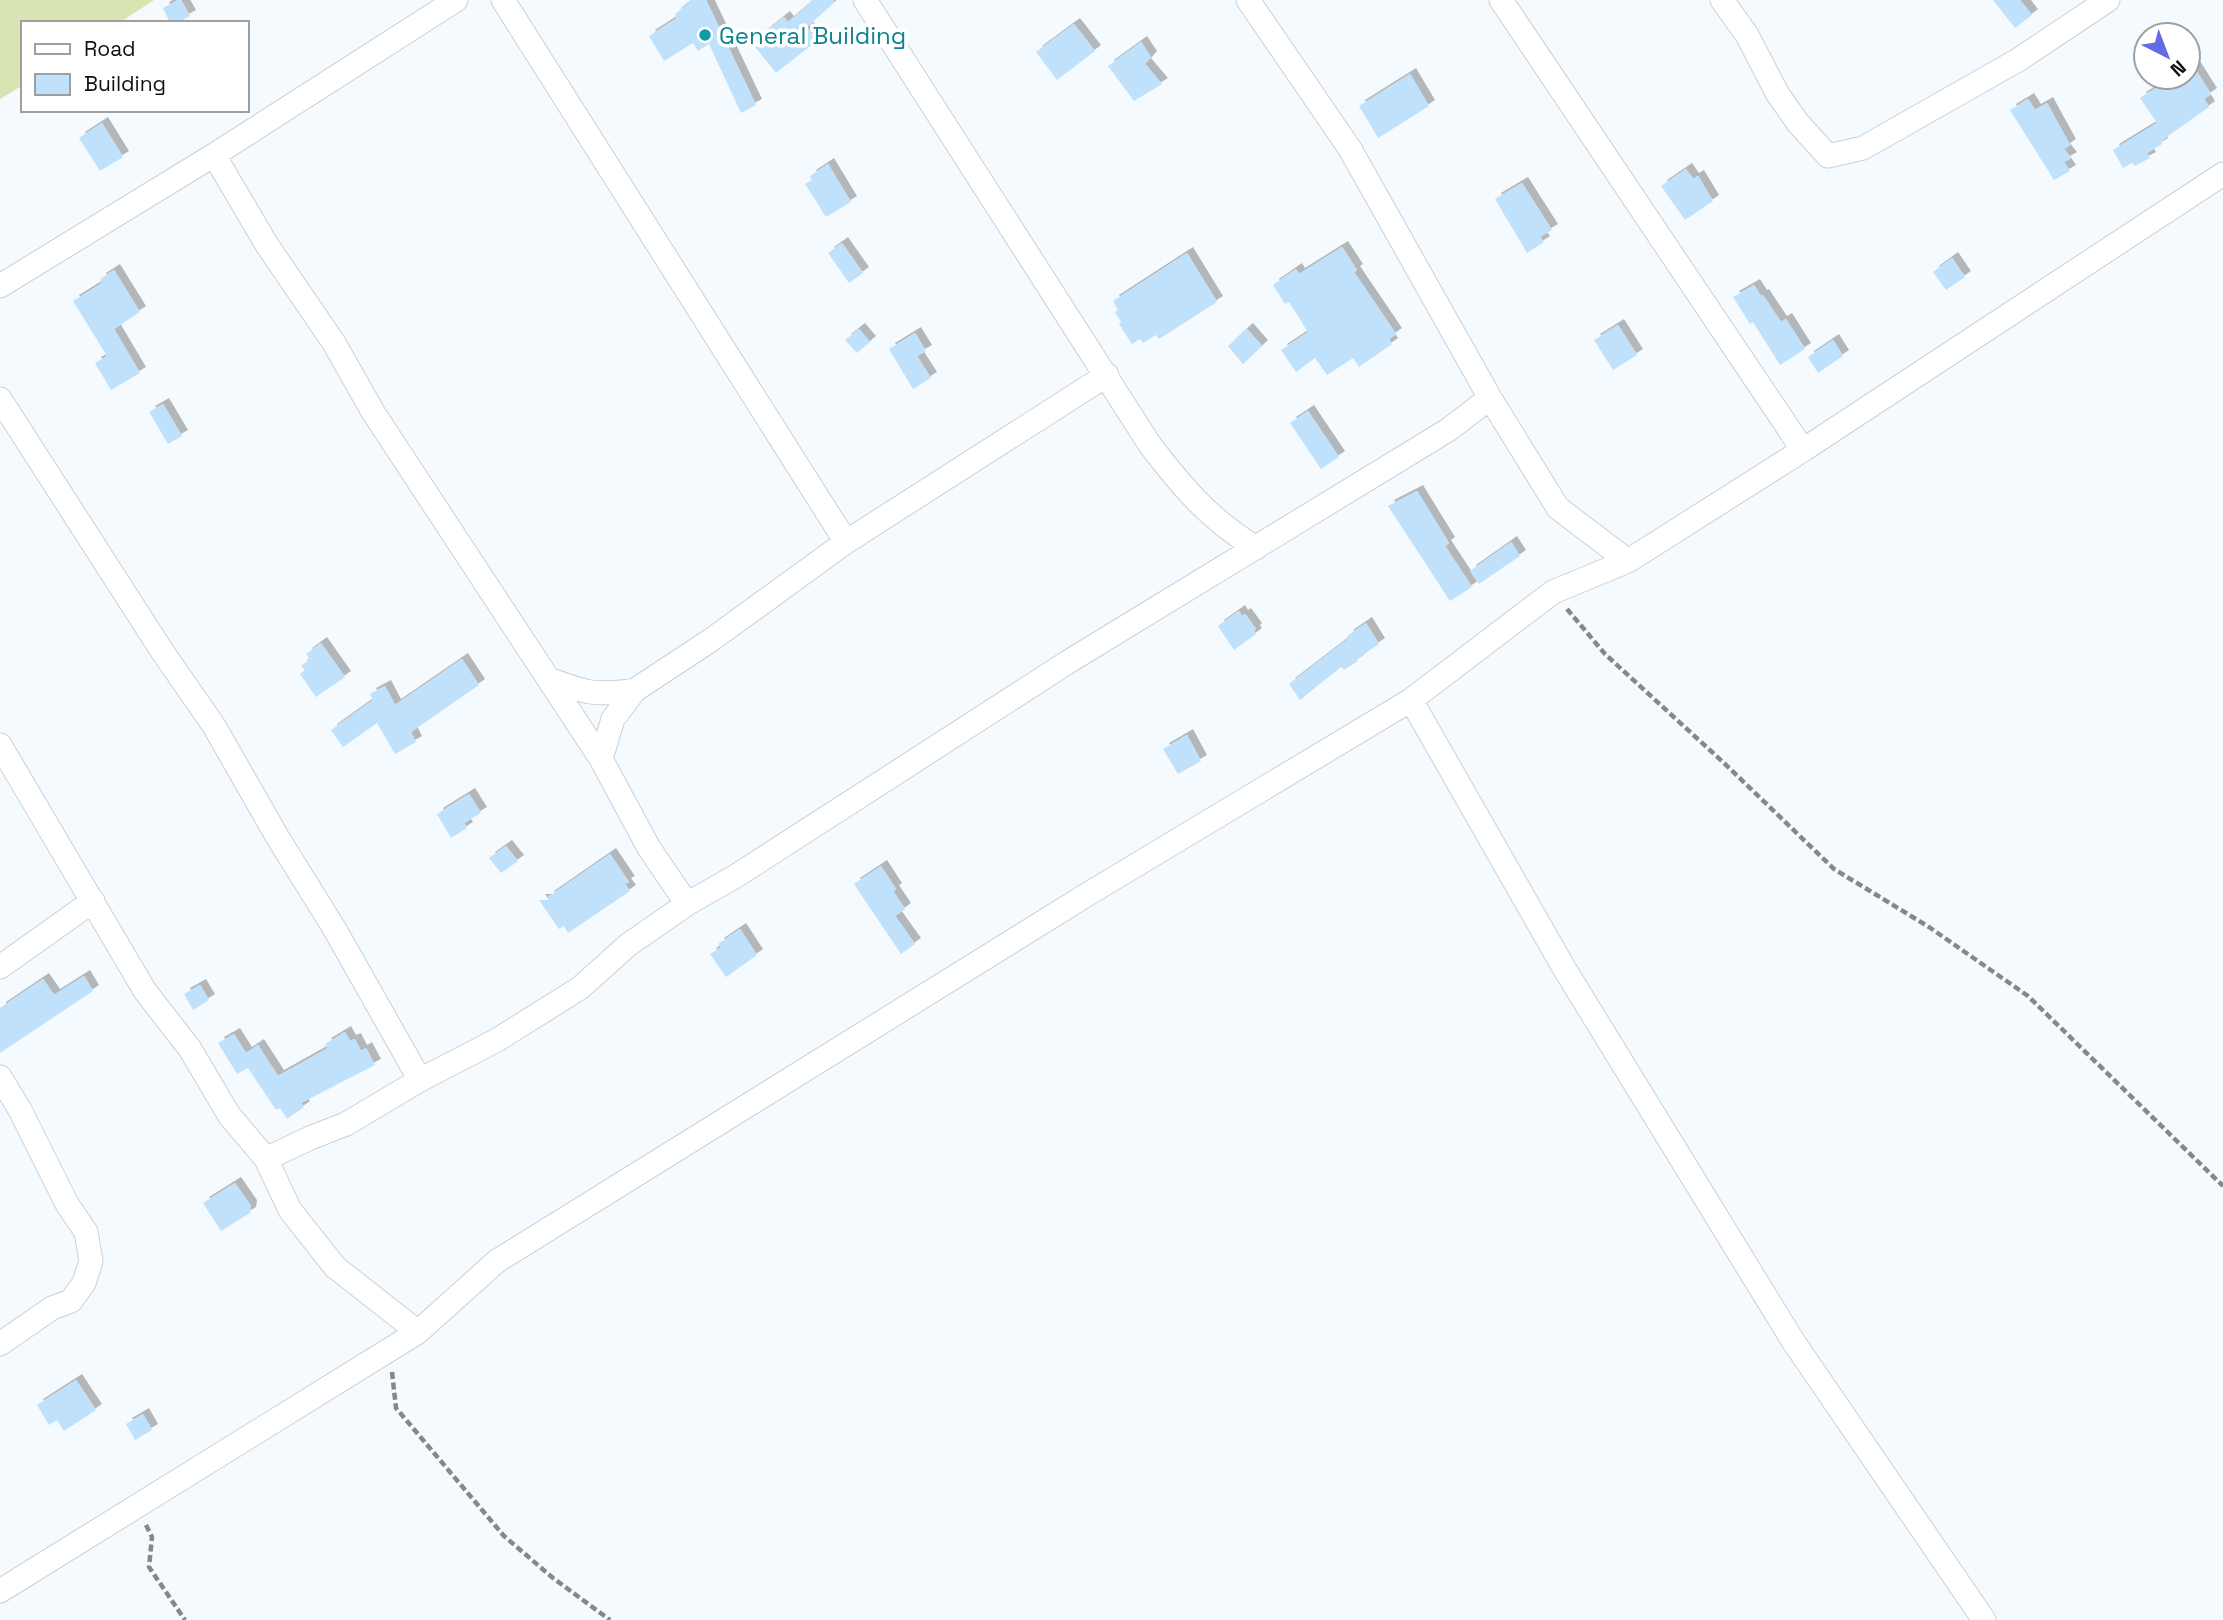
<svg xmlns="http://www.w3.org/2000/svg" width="2223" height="1620" viewBox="0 0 2223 1620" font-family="'Space Grotesk',sans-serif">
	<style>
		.green { fill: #d8e4b1 }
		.building { fill: #c0e1fb; filter: url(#shadow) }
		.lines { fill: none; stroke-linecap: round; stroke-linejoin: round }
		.minor-casing { stroke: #cad0d6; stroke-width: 25 }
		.path { stroke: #84888b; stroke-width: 4.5; stroke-dasharray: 7 3.5; stroke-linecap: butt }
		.minor { stroke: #fff; stroke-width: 23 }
		.culture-dot { fill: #0f9aa8; stroke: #fff; stroke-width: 2.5 }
		.labels { text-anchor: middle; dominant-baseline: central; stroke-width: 7; stroke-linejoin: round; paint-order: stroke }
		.culture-label { font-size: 24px; fill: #0d838f; stroke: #fff; text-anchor: start }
	</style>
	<defs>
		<filter id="shadow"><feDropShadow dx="6" dy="-6" stdDeviation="0" flood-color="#0004"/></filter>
	</defs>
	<rect width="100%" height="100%" fill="#f4fafe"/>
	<path class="green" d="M0 0H154L119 23H23V85L0 99Z"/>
	<path class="building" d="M178 0H181L190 16 177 23H170L163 8Z
		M692 0H706L756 105 741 113 709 44 698 51 693 43 664 61 649 36 677 18 675 14Z
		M814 0H833L835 2 807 27 818 40 776 73 752 43 784 17 788 22Z
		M1993 0H2020L2032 15 2015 28Z
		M1074 24 1095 51 1057 80 1036 52Z
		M1141 42 1151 57 1145 64 1162 84 1134 101 1108 66Z
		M2194 67 2211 94 2204 99 2209 107 2161 141 2162 144 2147 153 2150 158 2135 166 2132 163 2123 168 2113 150 2157 123 2140 98 2173 77H2188V71Z
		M1410 74 1429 106 1378 138 1359 106Z
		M2028 99 2035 110 2047 103 2070 145 2064 149 2071 158 2064 162 2070 171 2054 180 2010 110Z
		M102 123 123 157 100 171 79 138Z
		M828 164 851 202 826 217 805 184 812 180 810 176Z
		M1686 169 1693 179 1698 176 1713 201 1685 220 1661 186Z
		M1522 183 1552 230 1540 237 1544 242 1527 253 1495 199Z
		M842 243 863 273 849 283 828 253Z
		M1342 247 1357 270 1354 272 1396 334 1389 339 1392 344 1359 367 1353 358 1327 375 1315 358 1296 372 1281 350 1308 332 1289 302 1285 304 1273 285 1296 269 1299 274Z
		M1187 253 1217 302 1159 339 1156 335 1143 343 1140 339 1132 344 1119 324 1121 322 1115 312 1118 310 1113 301Z
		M1952 258 1965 277 1946 290 1933 272Z
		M114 270 140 312 114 329 140 373 111 390 95 363 107 356 73 301 102 283 100 279Z
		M1754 285 1761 296 1763 295 1781 322 1786 319 1805 349 1780 365 1753 322 1750 324 1733 297Z
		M1618 325 1637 355 1613 370 1594 340Z
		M859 329 870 342 857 353 845 340Z
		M1247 329 1262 346 1243 364 1228 346Z
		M915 333 926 351 917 356 931 378 913 389 889 349Z
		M1833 340 1843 356 1818 373 1808 357Z
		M163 404 182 436 168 444 149 412Z
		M1308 411 1339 457 1321 469 1290 423Z
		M1417 491 1449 543 1445 546 1472 587 1450 601 1388 506Z
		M1511 542 1520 556 1479 584 1470 571Z
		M1239 611 1242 616 1245 614 1256 629 1254 631 1256 634 1234 650 1218 626Z
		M1366 623 1379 644 1357 659 1358 661 1344 670 1341 667 1300 700 1289 684 1349 638 1347 636Z
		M321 643 345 677 316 697 300 674 305 670 301 666 310 659 306 654Z
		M462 659 479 685 411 732 416 742 395 754 377 723 343 747 331 730 373 700 370 694 385 686 395 705Z
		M1187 735 1201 761 1178 774 1163 749Z
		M469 794 481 813 464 823 467 828 451 838 437 814Z
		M506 846 518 861 501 873 489 858Z
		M610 854 629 882 625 884 630 891 568 933 564 926 559 929 539 900H550L548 897Z
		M881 866 896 889 893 891 905 909 895 916 915 944 901 954 854 884Z
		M740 929 757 955 726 977 710 954 721 947 718 944Z
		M84 976 93 991 0 1053V1008L43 979 54 995Z
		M200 985 209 1000 193 1010 184 994Z
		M345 1032 350 1041 355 1039 361 1051 366 1048 375 1065 301 1103 304 1107 287 1119 280 1108 276 1110 248 1068 237 1074 218 1043 234 1034 246 1053 258 1045 278 1076 328 1048 325 1044Z
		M235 1183 251 1206 250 1213 221 1231 203 1203Z
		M76 1380 96 1410 64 1431 57 1420 49 1425 37 1405Z
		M143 1414 152 1430 135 1440 126 1424Z"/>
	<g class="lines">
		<g class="minor-casing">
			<path id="minor" d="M503 0 846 542
				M865 0 1150 445C1184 489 1208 518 1256 548
				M1248 0 1350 149 1490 398 1558 508 1628 561
				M1501 0 1803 450 2223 174
				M1722 0 1747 35 1777 93 1798 123 1828 156 1863 148 2018 60 2108 0
				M214 155 267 245 334 343 373 412 601 759 649 848 687 904
				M0 286 214 155 456 0
				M0 399 162 651 214 726 278 838 334 928 420 1080
				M549 679C585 693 596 696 635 690
				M1411 700 1564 968 1793 1341 1984 1620
				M0 745 145 991 190 1049 229 1115 266 1159 290 1210 335 1267 418 1332
				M601 759 613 719 635 690 711 640 846 542 1107 375
				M0 967 93 901
				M0 1077 20 1110 67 1204 86 1232 91 1261 84 1283 71 1301 52 1308 0 1344
				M266 1159 310 1138 346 1124 420 1080 497 1040 580 988 628 945 687 904 736 876 1068 662 1448 430 1490 398
				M0 1591 418 1332 497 1261 1088 894 1411 700 1553 592 1628 561 1803 450"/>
		</g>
		<path class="path" d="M1567 609 1605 654 1724 763 1834 869 1929 927 2028 996 2223 1186
			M392 1372 396 1408 504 1536 553 1578 610 1620
			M146 1525 152 1537 149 1567 185 1620"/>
		<use href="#minor" class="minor"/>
	</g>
	<circle class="culture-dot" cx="705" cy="35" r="7"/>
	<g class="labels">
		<g class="culture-label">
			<text x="719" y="35">General Building</text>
		</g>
	</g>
	<rect x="21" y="21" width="228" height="91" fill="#ffffff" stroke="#9f9fa0" stroke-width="2"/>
	<rect x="35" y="44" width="35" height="10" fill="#ffffff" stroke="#9f9fa0" stroke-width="2"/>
	<text x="84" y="56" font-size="21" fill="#0e1012">Road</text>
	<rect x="35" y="74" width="35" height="21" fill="#c0e1fb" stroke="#9f9fa0" stroke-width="2"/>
	<text x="84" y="91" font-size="21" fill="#0e1012">Building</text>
	<g transform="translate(2167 56) rotate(138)"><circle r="33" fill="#ffffff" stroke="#9f9fa0" stroke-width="2"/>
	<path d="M0-5L12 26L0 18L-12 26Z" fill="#636be4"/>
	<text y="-10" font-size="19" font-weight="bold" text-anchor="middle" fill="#0e1012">N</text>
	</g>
</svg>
